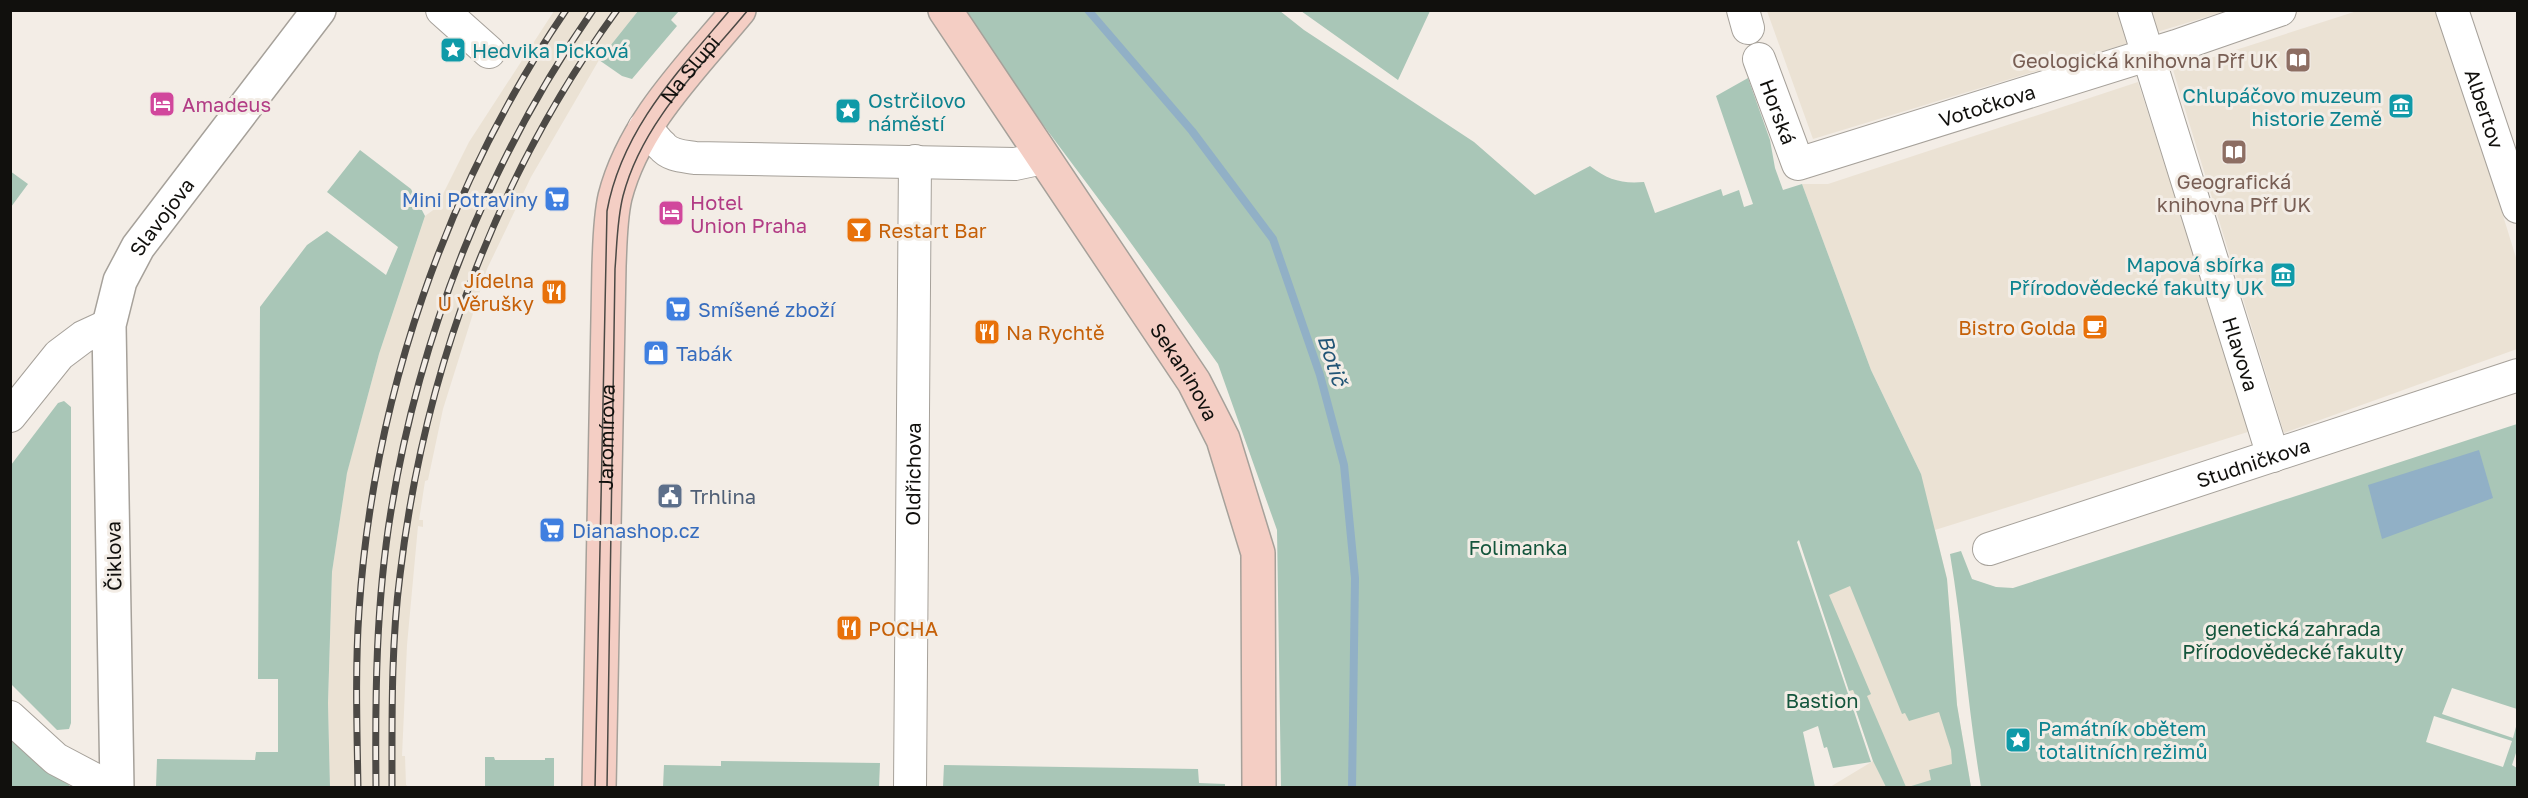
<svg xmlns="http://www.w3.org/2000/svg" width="2528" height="798" viewBox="0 0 2528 798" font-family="'Golos Text',sans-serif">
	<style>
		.built { fill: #ebe2d4 }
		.green { fill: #a9c6b7; fill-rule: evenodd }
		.water { fill: #91b0c6 }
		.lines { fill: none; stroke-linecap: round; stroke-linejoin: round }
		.stream { stroke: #91b0c6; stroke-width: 8 }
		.minor-casing { stroke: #a6a19a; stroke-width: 34 }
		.tertiary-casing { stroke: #a6a19a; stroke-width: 36 }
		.secondary-casing { stroke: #a6a19a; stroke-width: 36 }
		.minor { stroke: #fff; stroke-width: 32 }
		.tertiary { stroke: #fff; stroke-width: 33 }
		.secondary { stroke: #f4cec4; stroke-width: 33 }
		.tram { stroke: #4c4945; stroke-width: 1.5 }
		.rail-casing { stroke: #4c4945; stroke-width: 7 }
		.rail { stroke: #f3ede6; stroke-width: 4.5; stroke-dasharray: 14; stroke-linecap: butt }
		.labels { text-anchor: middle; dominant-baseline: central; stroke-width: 6; stroke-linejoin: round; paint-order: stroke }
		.culture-label { font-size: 20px; fill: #0d838f; stroke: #f3ede6; text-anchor: start }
		.education-label { font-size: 20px; fill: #785e54; stroke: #f3ede6; text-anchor: end }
		.street-label { font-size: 20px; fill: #11100d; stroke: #f3ede6 }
		.hotel-label { font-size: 20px; fill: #b23c85; stroke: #f3ede6; text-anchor: start }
		.shop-label { font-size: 20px; fill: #366cbe; stroke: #f3ede6; text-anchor: start }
		.food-label { font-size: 20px; fill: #c56008; stroke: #f3ede6; text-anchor: start }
		.service-label { font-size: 20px; fill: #4e5e75; stroke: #f3ede6; text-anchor: start }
		.park-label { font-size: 20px; fill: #14553c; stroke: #f3ede6 }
		.water-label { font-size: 21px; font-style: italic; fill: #225576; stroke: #f3ede6 }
	</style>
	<rect width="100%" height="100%" fill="#f3ede6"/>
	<path class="built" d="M2150 10 2226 11 2157 32Z
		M554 11H638L599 60 531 177 487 269 443 409 428 480 425 481 419 520H423V527L418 526 407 645 402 756H405L406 785 409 787 330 788 328 703 332 572 347 472 379 354 425 216 436 208 469 142Z
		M1767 11H2118L2129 43 1813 139Z
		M2357 11H2440L2517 261V349L2284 433 2173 70Z
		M2138 82 2251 431 1935 530 1947 579 1957 705 1971 787H1830L1873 761 1815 588 1921 474 1871 370 1802 184H1828Z"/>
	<path class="green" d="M638 11H679L671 20 677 26 632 79 622 76 599 60Z
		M958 11H1280L1304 30 1474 142 1535 195 1590 166C1608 180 1622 184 1644 182L1655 213 1721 189 1723 196 1739 190 1744 207 1753 204 1716 96 1748 78 1770 140 1775 168 1783 190 1802 184 1871 370 1921 474 1947 579 1957 705 1971 787H1908L1931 780 1929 770 1952 764 1951 750 1939 712 1909 721 1905 713 1902 714 1850 586 1829 595 1871 694 1867 696 1906 787H1886L1873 761 1852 699 1856 697 1853 690 1849 691 1799 540 1797 542 1871 762 1833 768 1827 747 1824 748 1818 726 1803 732 1815 787H1281L1277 530 1218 364 1115 221Z
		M1301 11H1430L1398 80Z
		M360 150 411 189 425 216 379 354 347 473 332 572 328 703 330 787H156L157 759 255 760 256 752H278V679H258L260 307 307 245 327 231 386 275 398 247 327 192Z
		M10 171 28 184 11 207H10Z
		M64 401 71 407V723L69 729 57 730 11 684V465L58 403Z
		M2517 424V709L2452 688 2442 714 2513 738 2517 723V750L2512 765 2517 768V787H1981C1968 710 1963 631 1950 554L1961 551 1972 579 1996 587 2013 588ZM2434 716 2512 741 2503 767 2426 742Z
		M11 733 71 787H11Z
		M485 757H494L495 760H545V758H554V787H485Z
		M721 761 880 763 879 787H663L664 765 721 766Z
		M944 765 1198 769 1199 783 1225 784V787H943Z"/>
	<path class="water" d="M2479 450 2493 498 2382 539 2368 485Z"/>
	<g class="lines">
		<path class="stream" d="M1088 10 1192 131 1273 239 1320 375 1344 465 1355 578 1352 788"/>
		<g class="minor-casing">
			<g id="minor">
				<path d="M442 10 489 52"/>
				<path d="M1743 10 1748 28"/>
				<path id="s1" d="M2134 10 2273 456"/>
				<path id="s2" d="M2452 10 2518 207"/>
				<path id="s3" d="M1759 59 1798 164 2176 46 2280 10"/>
				<path d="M644 128C652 133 655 140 662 146 670 156 683 156 695 158L1015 164 1043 158"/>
				<path d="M10 416 59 355 83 337 109 325"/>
				<path id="s4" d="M1989 549 2518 375"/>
				<path d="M10 717 56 759 111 788"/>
				<path id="s5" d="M910 788 915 161"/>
			</g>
		</g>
		<g class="tertiary-casing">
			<g id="tertiary">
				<path id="s6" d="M117 788 109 325 120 281 138 247 319 10"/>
			</g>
		</g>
		<g class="secondary-casing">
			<g id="secondary">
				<path id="s7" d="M945 10 1194 382 1223 439 1258 553 1259 788"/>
				<path id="s8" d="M599 788 609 266C610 243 610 219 615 197 634 123 691 68 739 10"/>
			</g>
		</g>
		<use href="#minor" class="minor"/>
		<use href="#tertiary" class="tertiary"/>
		<use href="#secondary" class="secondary"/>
		<path class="tram" d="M595 788 607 211C622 129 678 72 730 10
			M607 788 615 269C617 245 617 220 623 196 642 122 701 67 748 10"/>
		<g class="rail-casing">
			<path id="rail" d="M358 788C357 729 355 670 359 611 373 398 446 186 566 10
				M376 788C375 696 376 602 391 511 420 332 489 160 593 10
				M392 788C392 717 391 645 400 575 424 372 496 176 617 10"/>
		</g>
		<use href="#rail" class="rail"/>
	</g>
	<defs>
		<g id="sight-square" transform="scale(1.35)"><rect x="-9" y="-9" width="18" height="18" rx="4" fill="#0f9aa8" stroke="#f3ede6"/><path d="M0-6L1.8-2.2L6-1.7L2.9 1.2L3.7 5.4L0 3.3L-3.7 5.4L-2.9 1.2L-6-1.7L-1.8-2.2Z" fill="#fff"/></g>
		<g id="library-square" transform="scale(1.35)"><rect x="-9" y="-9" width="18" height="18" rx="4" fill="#8d6e63" stroke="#f3ede6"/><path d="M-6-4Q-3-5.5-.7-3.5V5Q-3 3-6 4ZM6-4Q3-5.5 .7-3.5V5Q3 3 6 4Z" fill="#fff"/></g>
		<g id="hotel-square" transform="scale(1.35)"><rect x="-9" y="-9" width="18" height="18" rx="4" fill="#d1479c" stroke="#f3ede6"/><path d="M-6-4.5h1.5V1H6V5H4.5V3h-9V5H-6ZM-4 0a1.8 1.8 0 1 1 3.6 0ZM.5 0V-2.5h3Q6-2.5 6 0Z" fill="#fff"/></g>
		<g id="museum-square" transform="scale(1.35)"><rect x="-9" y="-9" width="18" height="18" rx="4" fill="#0f9aa8" stroke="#f3ede6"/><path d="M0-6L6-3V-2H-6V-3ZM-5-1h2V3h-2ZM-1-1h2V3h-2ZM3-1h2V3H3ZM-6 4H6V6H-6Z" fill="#fff"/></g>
		<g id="supermarket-square" transform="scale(1.35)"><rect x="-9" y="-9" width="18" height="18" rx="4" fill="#3f7fe0" stroke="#f3ede6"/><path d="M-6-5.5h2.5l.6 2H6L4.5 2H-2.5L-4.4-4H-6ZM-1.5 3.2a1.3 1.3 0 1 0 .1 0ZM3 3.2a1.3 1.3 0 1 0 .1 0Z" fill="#fff"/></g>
		<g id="bar-square" transform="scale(1.35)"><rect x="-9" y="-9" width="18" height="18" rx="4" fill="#e8710a" stroke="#f3ede6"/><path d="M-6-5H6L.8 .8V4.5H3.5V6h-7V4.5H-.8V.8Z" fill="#fff"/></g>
		<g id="restaurant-square" transform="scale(1.35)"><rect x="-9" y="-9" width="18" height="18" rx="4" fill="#e8710a" stroke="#f3ede6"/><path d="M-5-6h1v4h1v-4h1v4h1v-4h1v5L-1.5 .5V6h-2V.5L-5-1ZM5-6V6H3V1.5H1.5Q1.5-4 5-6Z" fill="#fff"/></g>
		<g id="cafe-square" transform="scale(1.35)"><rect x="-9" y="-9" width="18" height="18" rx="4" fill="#e8710a" stroke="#f3ede6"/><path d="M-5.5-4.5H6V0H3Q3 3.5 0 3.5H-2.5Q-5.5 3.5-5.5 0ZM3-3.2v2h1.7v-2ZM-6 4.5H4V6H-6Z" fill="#fff"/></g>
		<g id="shop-square" transform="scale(1.35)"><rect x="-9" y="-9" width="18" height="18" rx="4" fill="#3f7fe0" stroke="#f3ede6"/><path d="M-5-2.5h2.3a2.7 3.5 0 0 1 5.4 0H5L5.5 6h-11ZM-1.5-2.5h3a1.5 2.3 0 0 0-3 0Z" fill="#fff"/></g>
		<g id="civic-square" transform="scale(1.35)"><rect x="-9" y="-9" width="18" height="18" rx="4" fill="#5c6f8a" stroke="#f3ede6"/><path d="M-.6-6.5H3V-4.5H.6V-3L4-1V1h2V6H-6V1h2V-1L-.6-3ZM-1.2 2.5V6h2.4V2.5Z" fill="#fff"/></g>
	</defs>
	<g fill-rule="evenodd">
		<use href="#sight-square" x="453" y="50"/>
		<use href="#library-square" x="2298" y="60"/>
		<use href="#hotel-square" x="162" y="104"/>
		<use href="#museum-square" x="2401" y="106"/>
		<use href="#sight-square" x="848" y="111"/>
		<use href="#library-square" x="2234" y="152"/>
		<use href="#supermarket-square" x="557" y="199"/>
		<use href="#hotel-square" x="671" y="213"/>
		<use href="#bar-square" x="859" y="230"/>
		<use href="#museum-square" x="2283" y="275"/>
		<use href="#restaurant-square" x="554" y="292"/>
		<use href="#supermarket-square" x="678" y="309"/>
		<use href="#cafe-square" x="2095" y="327"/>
		<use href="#restaurant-square" x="987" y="332"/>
		<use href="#shop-square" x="656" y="353"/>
		<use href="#civic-square" x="670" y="496"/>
		<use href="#supermarket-square" x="552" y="530"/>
		<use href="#restaurant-square" x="849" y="628"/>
		<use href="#sight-square" x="2018" y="740"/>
	</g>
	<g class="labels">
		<g class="culture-label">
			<text x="472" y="50">Hedvika Picková</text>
			<text x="2382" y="95" text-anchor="end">Chlupáčovo muzeum<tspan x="2382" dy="23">historie Země</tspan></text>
			<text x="868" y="100">Ostrčilovo<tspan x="868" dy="23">náměstí</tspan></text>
			<text x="2264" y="264" text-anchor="end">Mapová sbírka<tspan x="2264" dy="23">Přírodovědecké fakulty UK</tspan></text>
			<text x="2038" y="728">Památník obětem<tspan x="2038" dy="23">totalitních režimů</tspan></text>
		</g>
		<g class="education-label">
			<text x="2278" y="60">Geologická knihovna Přf UK</text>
			<text x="2234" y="181" text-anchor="middle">Geografická<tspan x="2234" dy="23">knihovna Přf UK</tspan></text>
		</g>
		<g class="street-label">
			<text stroke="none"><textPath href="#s8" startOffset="741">Na Slupi</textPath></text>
			<text stroke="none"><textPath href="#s3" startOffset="310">Votočkova</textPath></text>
			<text stroke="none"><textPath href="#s2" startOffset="104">Albertov</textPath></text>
			<text stroke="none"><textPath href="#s3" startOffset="56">Horská</textPath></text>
			<text stroke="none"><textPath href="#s6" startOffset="585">Slavojova</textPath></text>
			<text stroke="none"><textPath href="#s1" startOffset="360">Hlavova</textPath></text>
			<text stroke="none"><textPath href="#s7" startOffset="434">Sekaninova</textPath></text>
			<text stroke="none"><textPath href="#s8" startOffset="351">Jaromírova</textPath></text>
			<text stroke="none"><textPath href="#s4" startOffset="278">Studničkova</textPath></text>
			<text stroke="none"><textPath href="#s5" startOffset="314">Oldřichova</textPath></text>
			<text transform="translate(113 556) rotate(-91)">Čiklova</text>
		</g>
		<g class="hotel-label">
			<text x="182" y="104">Amadeus</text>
			<text x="690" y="202">Hotel<tspan x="690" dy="23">Union Praha</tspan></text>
		</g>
		<g class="shop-label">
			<text x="538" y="199" text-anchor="end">Mini Potraviny</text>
			<text x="698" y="309">Smíšené zboží</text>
			<text x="676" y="353">Tabák</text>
			<text x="572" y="530">Dianashop.cz</text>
		</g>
		<g class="food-label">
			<text x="878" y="230">Restart Bar</text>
			<text x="534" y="280" text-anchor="end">Jídelna<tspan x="534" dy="23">U Věrušky</tspan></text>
			<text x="2076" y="327" text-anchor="end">Bistro Golda</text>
			<text x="1006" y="332">Na Rychtě</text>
			<text x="868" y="628">POCHA</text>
		</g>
		<g class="service-label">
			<text x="690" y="496">Trhlina</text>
		</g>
		<g class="park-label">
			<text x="1518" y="547">Folimanka</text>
			<text x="2293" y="628">genetická zahrada<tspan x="2293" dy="23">Přírodovědecké fakulty</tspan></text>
			<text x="1822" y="700">Bastion</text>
		</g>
		<g class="water-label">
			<text transform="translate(1333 360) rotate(72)">Botič</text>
		</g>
	</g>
	<rect width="2528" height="798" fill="none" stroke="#11100d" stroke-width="24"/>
</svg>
